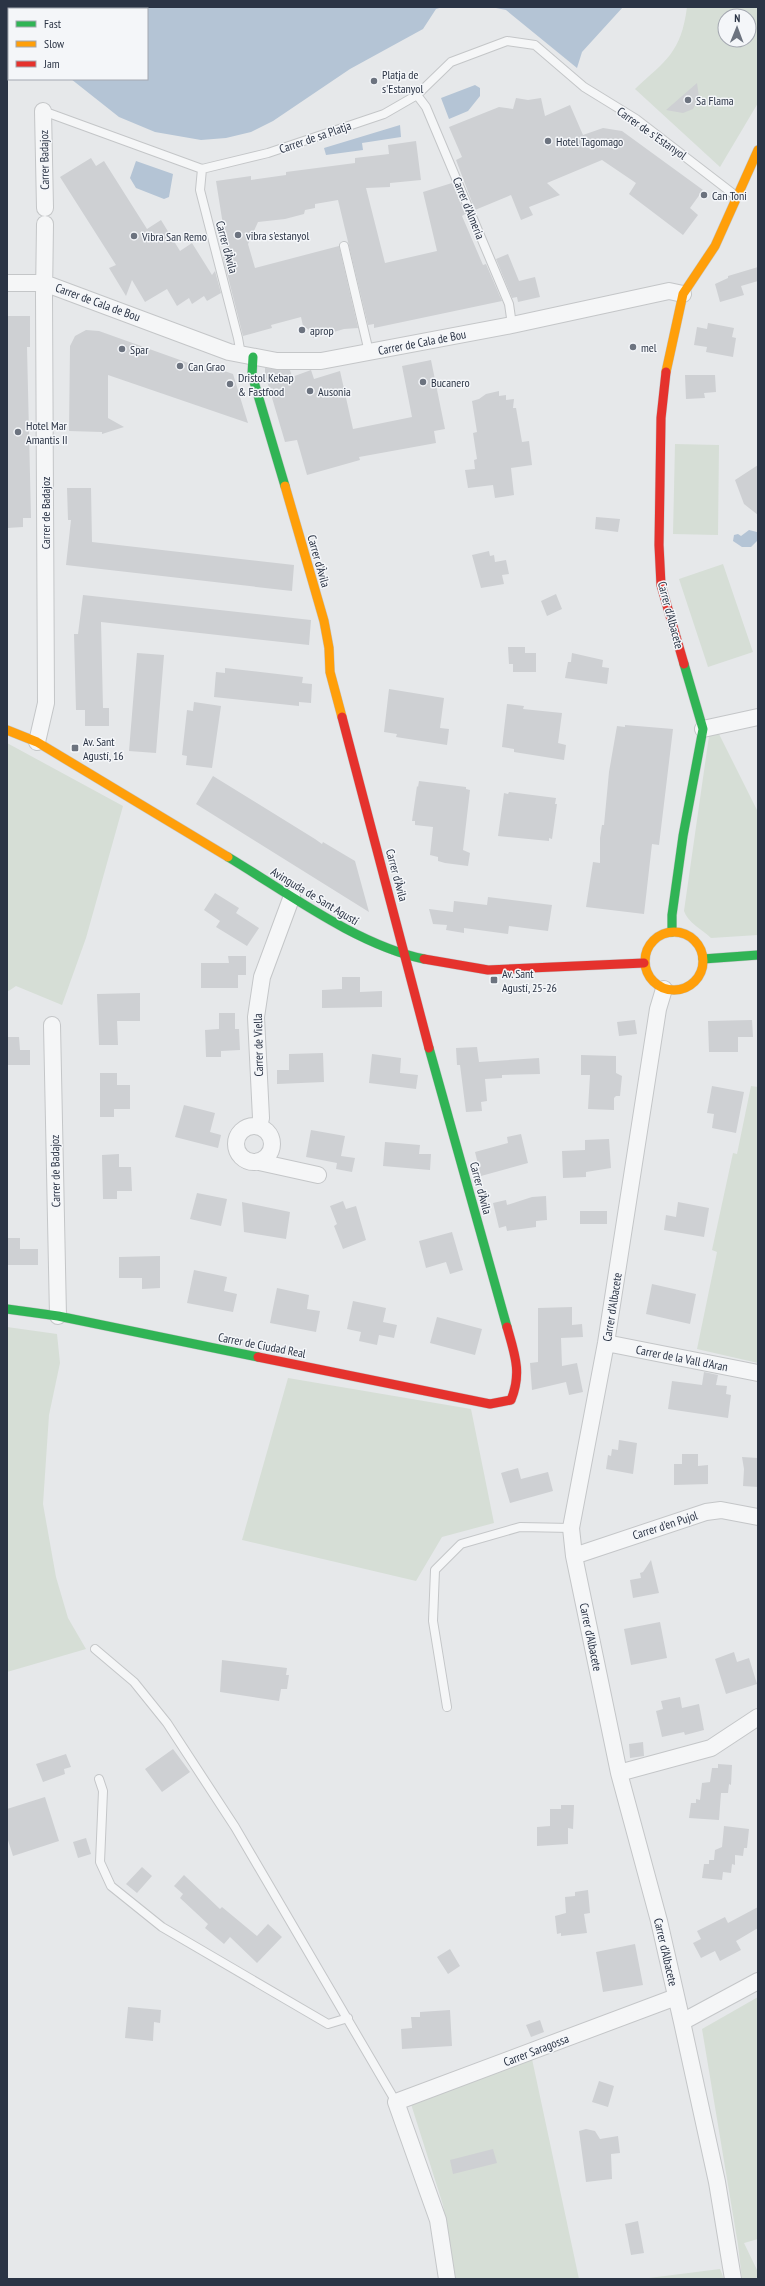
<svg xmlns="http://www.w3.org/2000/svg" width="765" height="2286" viewBox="0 0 765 2286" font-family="'PT Sans Narrow',sans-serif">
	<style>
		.green { fill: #d6ded6; fill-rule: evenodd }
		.water { fill: #b4c4d5 }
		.building { fill: #ced0d3 }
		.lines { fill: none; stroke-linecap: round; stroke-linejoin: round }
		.lane-casing { stroke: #c4c6c8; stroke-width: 10 }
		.street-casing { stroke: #c4c6c8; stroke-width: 18 }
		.fast-casing { stroke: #c4c6c8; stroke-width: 10 }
		.slow-casing { stroke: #c4c6c8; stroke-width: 10 }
		.jam-casing { stroke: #c4c6c8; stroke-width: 10 }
		.lane { stroke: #f5f6f7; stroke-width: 8 }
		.street { stroke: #f5f6f7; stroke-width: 16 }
		.fast { stroke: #30b455; stroke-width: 9 }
		.slow { stroke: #ff9f0a; stroke-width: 9 }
		.jam { stroke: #e5322d; stroke-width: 9 }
		.poi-dot { fill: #6c737f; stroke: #f4f6f9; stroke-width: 1.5 }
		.labels { text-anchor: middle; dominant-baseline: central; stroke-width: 3; stroke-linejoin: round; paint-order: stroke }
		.poi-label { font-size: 12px; fill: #2b3445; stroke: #f4f6f9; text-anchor: start }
		.street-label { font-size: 12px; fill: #2b3445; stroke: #f4f6f9 }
	</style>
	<rect width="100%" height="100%" fill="#e6e8ea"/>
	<path class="green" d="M687 7H758V103L720 167 635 89C666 60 681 53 687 7ZM725 16H749V40H725Z
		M675 444 719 445 718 535 673 534Z
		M723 564 753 652 708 667 679 579Z
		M718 732 758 812V935L711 938C702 929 688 923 684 911L709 736Z
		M7 743 123 806 86 938 62 1005 16 986 7 992Z
		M751 1086 758 1087V1363L697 1349 717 1252 712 1250 733 1153 737 1154Z
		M7 1327 57 1334 60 1363 49 1415 43 1504 56 1577 68 1618 86 1649 7 1672Z
		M288 1378 471 1409 494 1523 442 1537 416 1581 242 1540Z
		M758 1997V2239L744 2243 758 2272V2279H742L738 2245 702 2029Z
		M532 2059 579 2279H456L443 2205 411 2104Z
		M720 2269 724 2279H641Z"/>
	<path class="water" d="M7 7H443L436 9 423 29 350 69 273 121 251 132 226 138 201 140 155 132 119 117 71 79H147V9H9V30L7 29Z
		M491 7H623L582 52 577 68 506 10Z
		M475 85 480 88V96L468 111 449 119 441 98Z
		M400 125 401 137 362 143 363 150 326 155 324 148Z
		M136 161 173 174 169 197 164 199 136 188 130 178Z
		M749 530 757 532V541L751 547H742L733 541 734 535 738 534 741 536Z"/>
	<path class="building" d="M697 83 699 97 693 109 683 113 666 110Z
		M516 98 528 100 541 98 545 116 570 105 583 135 603 128 622 131 703 190 690 208 698 215 683 235 629 194 636 183 602 160 547 183 560 195 529 207 533 215 521 220 511 195 475 210 456 160 462 157 449 127 499 107 513 109Z
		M416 141 421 180 390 183V187L366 188 385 263 437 251 423 192 452 183 465 214 462 216 483 265 486 264 502 301 374 328V324L368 325 338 200 315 204V208L305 210 304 214 285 219 258 222 248 244 255 268 339 246 358 328 344 329 313 338 311 331 303 326 301 317 271 325 272 328 243 336 223 257 227 250 216 181 251 176V180L286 175V172L355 163V158L389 154 388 145Z
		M91 158 96 166 104 161 147 229 161 220 180 251 192 243 212 275 215 271 221 293 207 301 204 296 192 304 189 298 177 306 167 289 145 302 132 280 126 296 109 268 116 265 60 177Z
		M508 254 519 281 535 277 540 297 518 302 517 297 512 298 496 259Z
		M758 267V281L741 286 744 295 720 302 715 284 728 278V276Z
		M7 316H30V347H27L31 518H23V527L7 528Z
		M708 323 734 328 732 337 736 338 733 357 706 352 707 347 694 345 697 327 707 329Z
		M86 330 99 331 208 370 210 366 233 374 248 423 108 375V418L124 427 102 434V432L69 431 70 346 75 336Z
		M431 360 445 429 434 431 436 443 359 457 360 460 307 475 297 440 285 442 265 374V368L290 370 292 377 311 370 314 379 340 371 353 429 412 417 402 366Z
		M685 375H715L716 392 704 393 705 398 686 399Z
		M499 391V396L506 395V400L514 399 513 408H516L522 442 529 441 532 465 511 468 514 495 495 498 493 485 468 488 465 470 475 469 474 460 477 459 473 433 477 432 472 401 479 399 486 394Z
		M758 465V515L744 504 735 480Z
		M67 488H91L92 542 294 565 292 591 66 565 71 520H68Z
		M596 517 620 519 618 532 595 529Z
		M489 551 490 556 494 555 495 562 506 560 509 574 502 575 504 584 481 588 472 555Z
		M556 594 562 609 547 616 541 601Z
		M83 595 311 620 309 645 101 622 103 708H109V726H85V710H76L74 634H78Z
		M508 647H525V653H536V672H513V664H509Z
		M137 653 164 655 156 753 129 751Z
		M572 653 603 660 602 667 609 668 607 684 565 678 568 662H571Z
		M225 668 303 677 302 683 312 684 311 703 299 702V706L214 697 216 672 225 673Z
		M389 689 444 698 440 728 449 729 447 745 396 737 397 734 384 732Z
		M194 702 221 706 212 768 186 765 187 756 182 755 187 710 193 711Z
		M507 704 524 706 523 709 562 713 558 743 566 745 564 760 514 752V749L502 747Z
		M625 725 673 729 659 845 652 844 644 914 586 907 593 862 600 863V838L602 825H604L609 772 617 726 625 727Z
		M213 776 315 839 322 844 323 842 355 861 369 912 196 804Z
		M419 781 466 787V789L470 790 463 850 470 853 468 866 445 863 438 861V857L430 855 433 827 415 825V821H412L417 786 418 787Z
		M509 792 556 798 555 804H557L552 839 549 838V841L498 836 504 793 508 794Z
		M215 893 239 908 236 913 259 928 247 946 216 927 220 921 204 910Z
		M488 897 552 905 548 931 509 926 508 934 464 928V933L446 930 447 925 433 924 429 909 453 912 454 901 487 905Z
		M228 956H246V975H238V988H201V963H229Z
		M342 977H360V992L382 991V1007L322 1008V990L342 989Z
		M140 993V1021H117L118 1045H99L97 994Z
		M219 1013H235V1029H239L240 1050 221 1051V1057H206L205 1030 219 1029Z
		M635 1020 637 1034 619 1036 617 1022Z
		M752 1020 753 1037H738V1052H709L708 1021Z
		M7 1037H19L20 1050H30V1065H7Z
		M477 1047 479 1062 539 1058 540 1074 502 1075V1078L485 1079 487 1101 481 1102 482 1111 466 1112 460 1065H457L456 1048Z
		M323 1053 324 1082 277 1084V1070H289V1054Z
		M372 1054 401 1058 400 1073 418 1075 416 1089 369 1083Z
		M581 1055 616 1056V1073L622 1076 620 1096H616L614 1098V1110L588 1109 590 1075H581Z
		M100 1073H117V1085H130V1109H114V1117H100Z
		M712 1086 744 1092 736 1133 712 1128 714 1114 707 1113Z
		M184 1105 215 1113 210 1132 221 1135 218 1148 175 1137Z
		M311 1130 345 1136 341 1156 355 1158 352 1172 336 1169 337 1163 306 1157Z
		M521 1134 528 1163 481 1176 475 1152 508 1143 507 1137Z
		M609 1139 611 1168 586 1172V1177L563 1178 562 1151 585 1150V1140Z
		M385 1142 420 1145 419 1154H431L430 1170 383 1166Z
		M119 1154V1167H131L132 1191H117V1199H103L102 1155Z
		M197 1193 227 1199 221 1226 190 1219Z
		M546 1196 547 1220 536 1221V1227L507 1231 506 1226 499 1228 493 1203 506 1200 507 1205 532 1197Z
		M343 1201 346 1209 356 1206 366 1240 343 1249 334 1226 337 1224 330 1206Z
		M242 1202 290 1212 286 1239 244 1232Z
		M678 1202 709 1208 704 1237 664 1230 666 1215 676 1217Z
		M580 1211H607V1224H580Z
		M452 1232 463 1270 450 1274 446 1262 426 1268 419 1241Z
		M7 1238H20V1249H38V1265H7Z
		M160 1256V1288L142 1289V1278H119V1257Z
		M194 1270 227 1277 224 1291 237 1294 233 1312 187 1303Z
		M652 1284 696 1294 690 1324 646 1314Z
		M277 1288 309 1295 307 1309 320 1311 316 1332 270 1323Z
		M353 1301 386 1308 383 1322 397 1325 394 1338 379 1335 377 1345 359 1341 361 1332 347 1329Z
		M572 1307V1325L582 1324 583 1337 561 1338 562 1366 577 1363 583 1392 569 1395 566 1382 532 1390 530 1363 538 1362V1308Z
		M437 1317 482 1329 475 1355 430 1343Z
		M704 1372 718 1375 716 1385 727 1386 726 1394 731 1395 728 1418 668 1409 672 1381 702 1385Z
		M619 1440 637 1443 633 1474 606 1469 608 1455 611 1456 612 1449 618 1450Z
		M682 1454H698V1466L708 1465V1484L674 1485V1464H682Z
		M742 1457 758 1458V1487L743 1486 744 1469Z
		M518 1468 521 1479 548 1472 553 1491 510 1503 501 1473Z
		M651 1560 659 1593 633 1598 630 1580 641 1578 640 1573 643 1572Z
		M660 1622 667 1658 631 1665 624 1629Z
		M734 1652 737 1662 749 1658 757 1684 726 1694 715 1659Z
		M222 1660 287 1668 286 1675H289L287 1689H281L279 1701 220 1692Z
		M680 1697 682 1708 699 1704 704 1730 685 1735 684 1732 662 1737 656 1711 663 1709 661 1701Z
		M643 1742 644 1756 630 1758 629 1744Z
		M173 1749 190 1772 162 1792 145 1769Z
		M66 1754 71 1767 64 1769 65 1774 43 1782 36 1764Z
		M718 1764 732 1765 731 1785 729 1784 728 1793H721L719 1820 689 1818 691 1803H696V1799L700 1800 702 1783 710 1782 712 1768H718Z
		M45 1797 59 1841 13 1856 7 1837V1809Z
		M561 1805H574L573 1829 568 1828V1844L537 1846V1827L550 1826V1809H561Z
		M724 1826 749 1829 747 1848H744L743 1856 735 1855V1865L732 1864 731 1873 723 1872 722 1880 702 1878 704 1864H709V1860H714L715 1850 722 1847Z
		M86 1838 91 1854 78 1858 73 1842Z
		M142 1867 152 1876 137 1893 126 1884Z
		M184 1875 220 1909 222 1907 257 1936 268 1924 282 1937 257 1963 230 1937 224 1944 205 1928 208 1924 180 1898 183 1894 174 1886Z
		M588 1890 590 1913 584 1914 587 1933 561 1936V1933L557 1934 555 1916 566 1913 565 1897 575 1896V1892Z
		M758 1907V1928L736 1941 741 1950 720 1961 715 1951 701 1958 693 1943 701 1939 697 1931 725 1917 728 1923Z
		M635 1944 643 1985 603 1992 596 1952Z
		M450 1949 460 1966 448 1974 437 1957Z
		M128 2007 161 2010 160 2023 154 2022 153 2041 125 2038Z
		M450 2010 452 2046 402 2049 401 2029 412 2028 411 2017H420V2012Z
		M540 2020 544 2032 531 2037 526 2025Z
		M599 2081 614 2086 608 2107 592 2102Z
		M586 2129 595 2131 600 2139 618 2136 620 2153 611 2154 612 2179 586 2182 579 2131Z
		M493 2149 497 2163 453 2174 450 2160Z
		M638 2221 644 2253 631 2255 625 2224Z"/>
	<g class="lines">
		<g class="lane-casing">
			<path id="lane" d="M417 95 426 107 509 304 512 325
				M43 111 202 169 268 153 384 114 417 95 451 62 507 41 535 45 584 87 636 119 736 196
				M202 169 200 190 238 338 241 355
				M344 246 369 352
				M95 1649 134 1682 167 1723 235 1827 396 2102
				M447 1707 433 1621 435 1570 461 1544 520 1527 571 1528
				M99 1779 103 1791 100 1862 111 1886 162 1927 328 2024 348 2018"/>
		</g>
		<g class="street-casing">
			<path id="street" d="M43 111 45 208
				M7 283H44L229 352 277 361H321L512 325 669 291 683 294
				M703 729 758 717
				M37 742 46 703 44 296 45 224
				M664 989 658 1009 606 1343 571 1528 574 1556 619 1773 659 1921 682 2022 717 2182 733 2279
				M52 1025 58 1316
				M236 1144a18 18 0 1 1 36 0a18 18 0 1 1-36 0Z
				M259 1126 261 1118 256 1017 262 977 292 896
				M259 1162 318 1175
				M606 1343 758 1373
				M574 1556 706 1512 721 1510 758 1517
				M619 1773 711 1748 758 1717
				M682 2022 758 1981
				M447 2279 438 2220 396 2102 676 1997"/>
		</g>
		<g class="fast-casing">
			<path id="fast" d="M253 357 252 375 285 486
				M228 857C288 893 357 945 424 959
				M672 932V915L683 836 703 729 684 664
				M703 959 758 955
				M429 1048 507 1327
				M7 1309 58 1316 258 1357"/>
		</g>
		<g class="slow-casing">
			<path id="slow" d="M666 372 683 294 715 246 758 150
				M285 486 324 621 329 648 330 672 342 717
				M7 730 37 742 228 857
				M645 961a29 29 0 1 1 58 0a29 29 0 1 1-58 0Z"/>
		</g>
		<g class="jam-casing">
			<path id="jam" d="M666 372 661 418 659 545 661 585 684 664
				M342 717 429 1048
				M424 959 488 970 644 963
				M258 1357 490 1404 511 1400C522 1373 515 1355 507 1327"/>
		</g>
		<use href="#lane" class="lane"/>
		<use href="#street" class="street"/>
		<use href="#fast" class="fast"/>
		<use href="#slow" class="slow"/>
		<use href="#jam" class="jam"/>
	</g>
	<g class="poi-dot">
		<circle cx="374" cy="81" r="4"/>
		<circle cx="688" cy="100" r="4"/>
		<circle cx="548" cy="141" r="4"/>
		<circle cx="704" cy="195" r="4"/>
		<circle cx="238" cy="235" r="4"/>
		<circle cx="134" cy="236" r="4"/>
		<circle cx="302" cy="330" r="4"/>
		<circle cx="633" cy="347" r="4"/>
		<circle cx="122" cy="349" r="4"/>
		<circle cx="180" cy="366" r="4"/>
		<circle cx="423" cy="382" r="4"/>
		<circle cx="230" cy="384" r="4"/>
		<circle cx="310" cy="391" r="4"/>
		<circle cx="18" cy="432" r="4"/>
		<rect x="71" y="744" width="8" height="8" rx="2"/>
		<rect x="490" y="976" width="8" height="8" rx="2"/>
	</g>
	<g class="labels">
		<g class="poi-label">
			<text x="382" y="74">Platja de<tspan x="382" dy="14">s'Estanyol</tspan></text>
			<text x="696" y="100">Sa Flama</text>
			<text x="556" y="141">Hotel Tagomago</text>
			<text x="712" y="195">Can Toni</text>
			<text x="246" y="235">vibra s'estanyol</text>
			<text x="142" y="236">Vibra San Remo</text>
			<text x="310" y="330">aprop</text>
			<text x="641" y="347">mel</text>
			<text x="130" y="349">Spar</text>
			<text x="188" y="366">Can Grao</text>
			<text x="238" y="377">Dristol Kebap<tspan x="238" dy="14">&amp; Fastfood</tspan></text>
			<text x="431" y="382">Bucanero</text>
			<text x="318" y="391">Ausonia</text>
			<text x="26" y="425">Hotel Mar<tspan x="26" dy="14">Amantis II</tspan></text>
			<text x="83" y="741">Av. Sant<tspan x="83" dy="14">Agustí, 16</tspan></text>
			<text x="502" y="973">Av. Sant<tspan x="502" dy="14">Agustí, 25-26</tspan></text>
		</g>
		<g class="street-label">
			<text transform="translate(652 133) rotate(35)">Carrer de s'Estanyol</text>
			<text transform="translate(315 137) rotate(-19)">Carrer de sa Platja</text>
			<text transform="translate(44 160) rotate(-91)">Carrer Badajoz</text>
			<text transform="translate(469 208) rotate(68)">Carrer d'Almeria</text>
			<text transform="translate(227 247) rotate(75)">Carrer d'Àvila</text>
			<text transform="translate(98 302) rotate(20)">Carrer de Cala de Bou</text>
			<text transform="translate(422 342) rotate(-11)">Carrer de Cala de Bou</text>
			<text transform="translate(45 513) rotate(-90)">Carrer de Badajoz</text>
			<text transform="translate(319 561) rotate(74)">Carrer d'Àvila</text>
			<text transform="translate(671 615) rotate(75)">Carrer d'Albacete</text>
			<text transform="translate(397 875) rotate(75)">Carrer d'Àvila</text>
			<text transform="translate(315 896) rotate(31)">Avinguda de Sant Agustí</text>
			<text transform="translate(258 1045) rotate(-91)">Carrer de Viella</text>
			<text transform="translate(55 1171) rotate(-91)">Carrer de Badajoz</text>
			<text transform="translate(481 1188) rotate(75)">Carrer d'Àvila</text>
			<text transform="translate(612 1307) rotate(-81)">Carrer d'Albacete</text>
			<text transform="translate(262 1345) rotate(11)">Carrer de Ciudad Real</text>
			<text transform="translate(682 1358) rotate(11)">Carrer de la Vall d'Aran</text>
			<text transform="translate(665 1525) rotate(-18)">Carrer d'en Pujol</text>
			<text transform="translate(591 1637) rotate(78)">Carrer d'Albacete</text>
			<text transform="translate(666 1952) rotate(77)">Carrer d'Albacete</text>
			<text transform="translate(536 2050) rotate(-21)">Carrer Saragossa</text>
		</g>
	</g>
	<rect width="765" height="2286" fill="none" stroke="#2b3445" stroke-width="16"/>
	<rect x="8" y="8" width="140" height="72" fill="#f4f6f9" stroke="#a4a8b1"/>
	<rect x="16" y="21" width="20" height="6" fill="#30b455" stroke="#a4a8b1"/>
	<text x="44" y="28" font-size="12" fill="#2b3445">Fast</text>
	<rect x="16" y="41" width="20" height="6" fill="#ff9f0a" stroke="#a4a8b1"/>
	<text x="44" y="48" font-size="12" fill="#2b3445">Slow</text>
	<rect x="16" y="61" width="20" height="6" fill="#e5322d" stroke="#a4a8b1"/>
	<text x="44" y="68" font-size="12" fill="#2b3445">Jam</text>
	<g transform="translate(737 28) rotate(1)"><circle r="19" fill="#f4f6f9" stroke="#a4a8b1"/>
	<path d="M0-3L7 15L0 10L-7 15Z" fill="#6c737f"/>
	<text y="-6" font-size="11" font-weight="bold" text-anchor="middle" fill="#2b3445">N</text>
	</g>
</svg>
